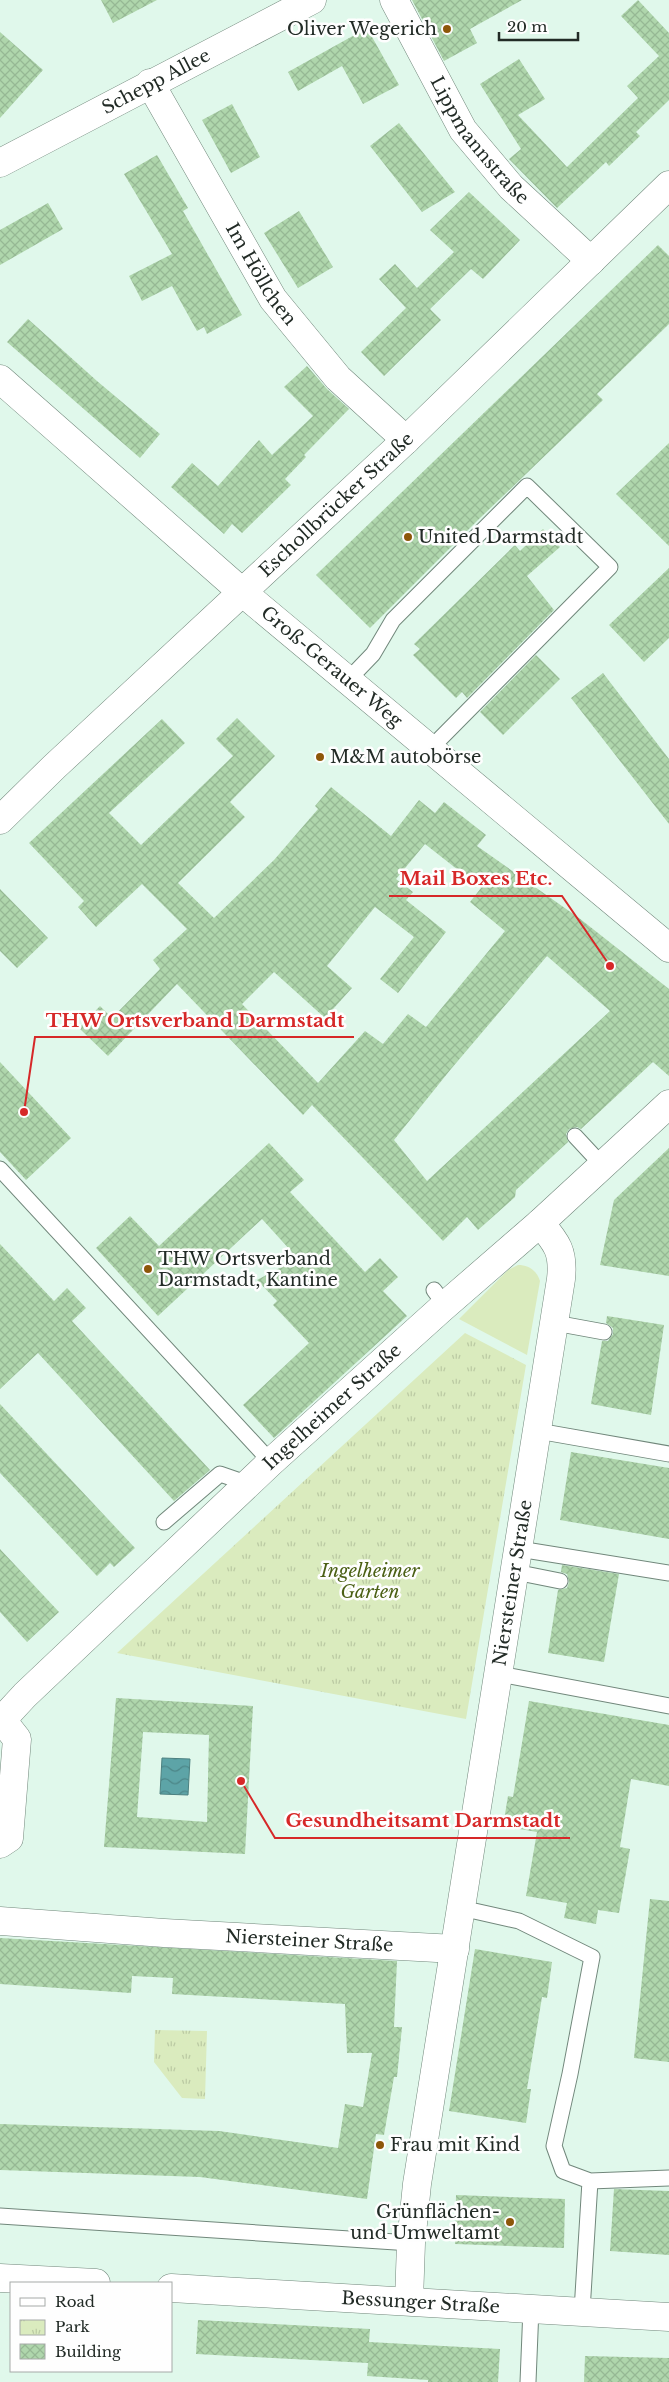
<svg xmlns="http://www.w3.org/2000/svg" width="669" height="2382" viewBox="0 0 669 2382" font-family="'Libre Baskerville',serif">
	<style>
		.grass { fill: #daebbe }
		.park { fill: url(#park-tufts) }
		.water { fill: url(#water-waves); stroke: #4b8080 }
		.building { fill: url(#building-cross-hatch); fill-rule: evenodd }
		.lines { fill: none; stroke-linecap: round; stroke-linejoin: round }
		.service-casing { stroke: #71877b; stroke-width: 17 }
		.minor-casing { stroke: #71877b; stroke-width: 29 }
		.secondary-casing { stroke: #71877b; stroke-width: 29 }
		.service { stroke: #fff; stroke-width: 15 }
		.minor { stroke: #fff; stroke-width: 28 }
		.secondary { stroke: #fff; stroke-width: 28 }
		.poi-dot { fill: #8d5709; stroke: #fefefe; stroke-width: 2 }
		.labels { text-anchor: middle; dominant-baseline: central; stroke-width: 5; stroke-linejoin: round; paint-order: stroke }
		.poi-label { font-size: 18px; fill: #222b26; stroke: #fefefe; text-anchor: start }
		.street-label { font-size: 18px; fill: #222b26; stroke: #fefefe }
		.park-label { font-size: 18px; font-style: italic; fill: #4b6015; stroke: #fefefe }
		.leader { fill: none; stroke: #d62828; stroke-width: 2 }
		.callout-dot { fill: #d62828; stroke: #fefefe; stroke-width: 2 }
		.callout-label { font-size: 19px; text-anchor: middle; font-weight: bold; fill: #d62828; stroke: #fefefe; stroke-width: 5; stroke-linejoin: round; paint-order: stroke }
	</style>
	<defs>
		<pattern id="park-tufts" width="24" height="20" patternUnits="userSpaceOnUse" patternTransform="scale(1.25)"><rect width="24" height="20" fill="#daebbe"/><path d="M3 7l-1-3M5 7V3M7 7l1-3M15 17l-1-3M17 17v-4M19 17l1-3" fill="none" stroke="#bbcaa3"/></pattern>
		<pattern id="water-waves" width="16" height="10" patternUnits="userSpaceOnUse" patternTransform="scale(1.25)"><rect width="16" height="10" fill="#5da4a7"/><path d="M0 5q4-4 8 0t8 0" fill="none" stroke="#4c8688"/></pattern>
		<pattern id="building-cross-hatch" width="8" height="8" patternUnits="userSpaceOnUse" patternTransform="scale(1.25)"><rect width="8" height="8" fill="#afd6ac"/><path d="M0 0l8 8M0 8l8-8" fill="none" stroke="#96b894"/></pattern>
	</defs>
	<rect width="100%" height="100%" fill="#e0f8eb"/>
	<path class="grass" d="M518 1265C529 1265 537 1271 540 1281L527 1355 459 1319 508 1270Z"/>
	<path class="park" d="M465 1333 526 1365 466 1719 117 1653Z
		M155 2030 207 2031 205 2099 182 2098 154 2062Z"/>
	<path class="water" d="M162 1758 190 1759 188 1795 160 1794Z"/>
	<path class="building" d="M101 0H157L113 23Z
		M412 0H522L470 29 477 43 444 61Z
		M638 0 669 33V100L636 132 640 136 609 166 606 162 557 208 509 159 521 149 480 84 519 59 545 99 518 115 567 167 638 98 627 86 659 56 621 16Z
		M367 28 399 85 363 104 342 66 298 91 288 72Z
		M0 32 43 70 0 118Z
		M232 104 260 157 231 173 202 120Z
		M399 123 455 192 422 212 370 146Z
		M157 155 188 208 183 211 242 315 207 334 204 327 197 331 172 286 142 301 129 276 172 254 124 174Z
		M469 192 520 240 483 279 471 269 430 309 441 320 384 376 361 352 406 308 379 279 395 264 417 288 454 252 430 230Z
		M48 203 63 229 0 265V230Z
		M299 211 333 267 298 288 264 233Z
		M658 245 669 256V324L597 394 603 400 479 519 370 628 316 575Z
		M28 319 97 381 160 434 140 458 7 342Z
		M307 366 327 389 349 409 304 455 306 457 285 479 291 485 242 533 232 524 224 534 171 487 192 463 218 486 259 440 272 455 313 416 284 387Z
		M669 443V546L616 494Z
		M543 529 560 547 527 576 554 610 467 698 462 692 456 698 413 655 420 649 414 644 515 545 520 551Z
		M669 568V638L644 662 609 625Z
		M536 655 560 679 503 735 480 712Z
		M603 673 669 759V824L571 698Z
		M237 718 275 756 230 802 245 817 178 883 214 918 274 860 318 809 315 806 331 787 391 836 419 800 435 813 444 802 486 835 477 846 579 918 669 989V1076L653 1062 581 1129 577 1127 569 1129 566 1134 568 1142 516 1190 515 1197 478 1230 467 1217 443 1241 312 1105 303 1115 177 984 108 1056 79 1028 100 1006 112 1018 160 969 153 960 187 929 142 884 96 927 78 907 84 901 29 843 162 719 185 743 109 813 141 845 233 756 216 739ZM425 844 481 888 470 902 505 931 426 1027 408 1014 383 1044 365 1031 318 1083 242 1004 274 972 325 1018 352 988 327 966 375 907 414 937 380 979 398 993 446 932 406 900 413 892 396 879ZM547 956 610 1011 427 1181 394 1140 451 1069Z
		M0 889 48 938 17 968 0 951Z
		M0 1062 71 1138 26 1180 0 1152Z
		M269 1143 304 1180 290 1192 365 1272 380 1258 398 1277 383 1291 407 1316 274 1438 243 1405 309 1343 273 1305 277 1301 257 1280 293 1261 288 1256 292 1252 262 1219 158 1316 96 1248 130 1216 159 1246Z
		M669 1148V1276L600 1265 614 1200Z
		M0 1244 54 1301 67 1288 86 1308 72 1321 210 1470 174 1501 38 1353 0 1389Z
		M607 1316 664 1325 651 1415 591 1404 602 1341H608L613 1334V1328L606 1323Z
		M0 1404 135 1548 114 1567 110 1563 97 1576 0 1473Z
		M571 1452 669 1468V1539L560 1520Z
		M0 1549 59 1612 27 1642 0 1612Z
		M562 1565 619 1574 604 1662 548 1653 558 1590 567 1588 569 1582 567 1574 561 1572Z
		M116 1698 253 1706 245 1854 104 1847ZM143 1732 209 1735 207 1822 137 1817Z
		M529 1701 669 1725V1786L631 1779 620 1847 630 1849 619 1913 598 1910 596 1924 564 1918 567 1903 526 1896 537 1832 503 1826 508 1796 513 1797Z
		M650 1899 669 1901V2062L634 2058Z
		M0 1938 397 1961 394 2027H402L397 2077H394L384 2135 376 2134 367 2199 200 2177 0 2170V2124L219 2131 338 2148 345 2104 363 2107 372 2053H347L345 2004 172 1994 173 1978 132 1976 131 1993 0 1984Z
		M475 1949 552 1962 547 1998 542 1997 527 2089H531L526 2123 449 2111Z
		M614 2189 669 2191V2255L610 2251Z
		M456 2195 565 2199 564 2248 455 2244Z
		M198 2320 370 2329 369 2342 500 2349 498 2382H428V2380L367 2376 368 2363 196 2354Z
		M585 2356 669 2358V2382H584Z"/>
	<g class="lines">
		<g class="service-casing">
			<path id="service" d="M348 680 373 654 393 620 527 486 610 567 429 750
				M575 1136 602 1165
				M0 1169 271 1462
				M434 1290 445 1305
				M555 1323 604 1332
				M538 1431 669 1454
				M164 1522 220 1474 249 1484
				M519 1549 669 1573
				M515 1572 560 1581
				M499 1674 669 1706
				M461 1908 519 1921 592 1957 570 2074 554 2146 563 2171 590 2181 669 2178
				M0 2216 411 2243
				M582 2311 590 2181
				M528 2382 531 2308"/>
		</g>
		<g class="minor-casing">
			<g id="minor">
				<path id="s1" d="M394 0 463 130 511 187 591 261"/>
				<path id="s2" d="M150 83 273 299 338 378 406 440"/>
				<path id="s3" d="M0 163 312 0"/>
				<path id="s4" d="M0 1722 25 1695 271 1462 442 1308 540 1223 669 1104"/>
				<path d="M0 1844 9 1838 17 1739 2 1720"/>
				<path id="s5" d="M0 1921 164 1933 455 1949"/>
				<path d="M0 2278 96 2283"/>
				<path id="s6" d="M171 2288 669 2317"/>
				<path id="s7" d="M409 2301 411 2243 417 2184 561 1279C564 1252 557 1243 540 1223"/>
			</g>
		</g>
		<g class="secondary-casing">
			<g id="secondary">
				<path id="s8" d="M0 379 242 592 669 948"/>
				<path id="s9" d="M0 820 54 767 406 440 669 185"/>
			</g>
		</g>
		<use href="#service" class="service"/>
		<use href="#minor" class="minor"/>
		<use href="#secondary" class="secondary"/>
	</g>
	<g class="poi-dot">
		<circle cx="447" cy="29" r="5"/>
		<circle cx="408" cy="537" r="5"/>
		<circle cx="320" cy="757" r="5"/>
		<circle cx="148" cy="1269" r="5"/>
		<circle cx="380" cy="2145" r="5"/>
		<circle cx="510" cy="2222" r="5"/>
	</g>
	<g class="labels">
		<g class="poi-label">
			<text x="437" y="29" text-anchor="end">Oliver Wegerich</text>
			<text x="418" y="537">United Darmstadt</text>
			<text x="330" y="757">M&amp;M autobörse</text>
			<text x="158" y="1259">THW Ortsverband<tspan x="158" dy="21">Darmstadt, Kantine</tspan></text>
			<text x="390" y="2145">Frau mit Kind</text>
			<text x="500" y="2212" text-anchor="end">Grünflächen-<tspan x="500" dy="21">und Umweltamt</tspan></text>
		</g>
		<g class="street-label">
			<text stroke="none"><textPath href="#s3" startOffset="176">Schepp Allee</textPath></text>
			<text stroke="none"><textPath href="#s1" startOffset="165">Lippmannstraße</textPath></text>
			<text stroke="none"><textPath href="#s2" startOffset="221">Im Höllchen</textPath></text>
			<text stroke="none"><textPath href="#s9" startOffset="461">Eschollbrücker Straße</textPath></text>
			<text stroke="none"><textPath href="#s8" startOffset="439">Groß-Gerauer Weg</textPath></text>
			<text stroke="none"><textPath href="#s4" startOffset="458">Ingelheimer Straße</textPath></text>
			<text stroke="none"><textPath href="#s7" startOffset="726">Niersteiner Straße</textPath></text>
			<text stroke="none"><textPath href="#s5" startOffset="310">Niersteiner Straße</textPath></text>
			<text stroke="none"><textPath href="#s6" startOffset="250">Bessunger Straße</textPath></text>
		</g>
		<g class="park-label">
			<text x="370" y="1571">Ingelheimer<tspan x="370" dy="21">Garten</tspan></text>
		</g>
	</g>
	<path class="leader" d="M610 966L562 896H389M24 1112L35 1037H354M241 1781L275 1838H570"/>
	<g class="callout-dot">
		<circle cx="610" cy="966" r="5"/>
		<circle cx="24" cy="1112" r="5"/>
		<circle cx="241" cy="1781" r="5"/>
	</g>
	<g class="callout-label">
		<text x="476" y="885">Mail Boxes Etc.</text>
		<text x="195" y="1027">THW Ortsverband Darmstadt</text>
		<text x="423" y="1827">Gesundheitsamt Darmstadt</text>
	</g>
	<rect x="10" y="2282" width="162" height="90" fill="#fefefe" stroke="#a6aaa8"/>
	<rect x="20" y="2298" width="25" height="8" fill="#ffffff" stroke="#a6aaa8"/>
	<text x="55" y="2307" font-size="15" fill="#222b26">Road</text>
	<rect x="20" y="2320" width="25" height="15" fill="url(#park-tufts)" stroke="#a6aaa8"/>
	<text x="55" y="2332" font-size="15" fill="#222b26">Park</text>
	<rect x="20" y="2344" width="25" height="15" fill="url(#building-cross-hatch)" stroke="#a6aaa8"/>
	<text x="55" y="2357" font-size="15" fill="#222b26">Building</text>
	<path d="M499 32v8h79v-8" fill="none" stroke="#222b26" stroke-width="2.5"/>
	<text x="507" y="32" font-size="15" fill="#222b26" stroke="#fefefe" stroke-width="4" paint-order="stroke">20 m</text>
</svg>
